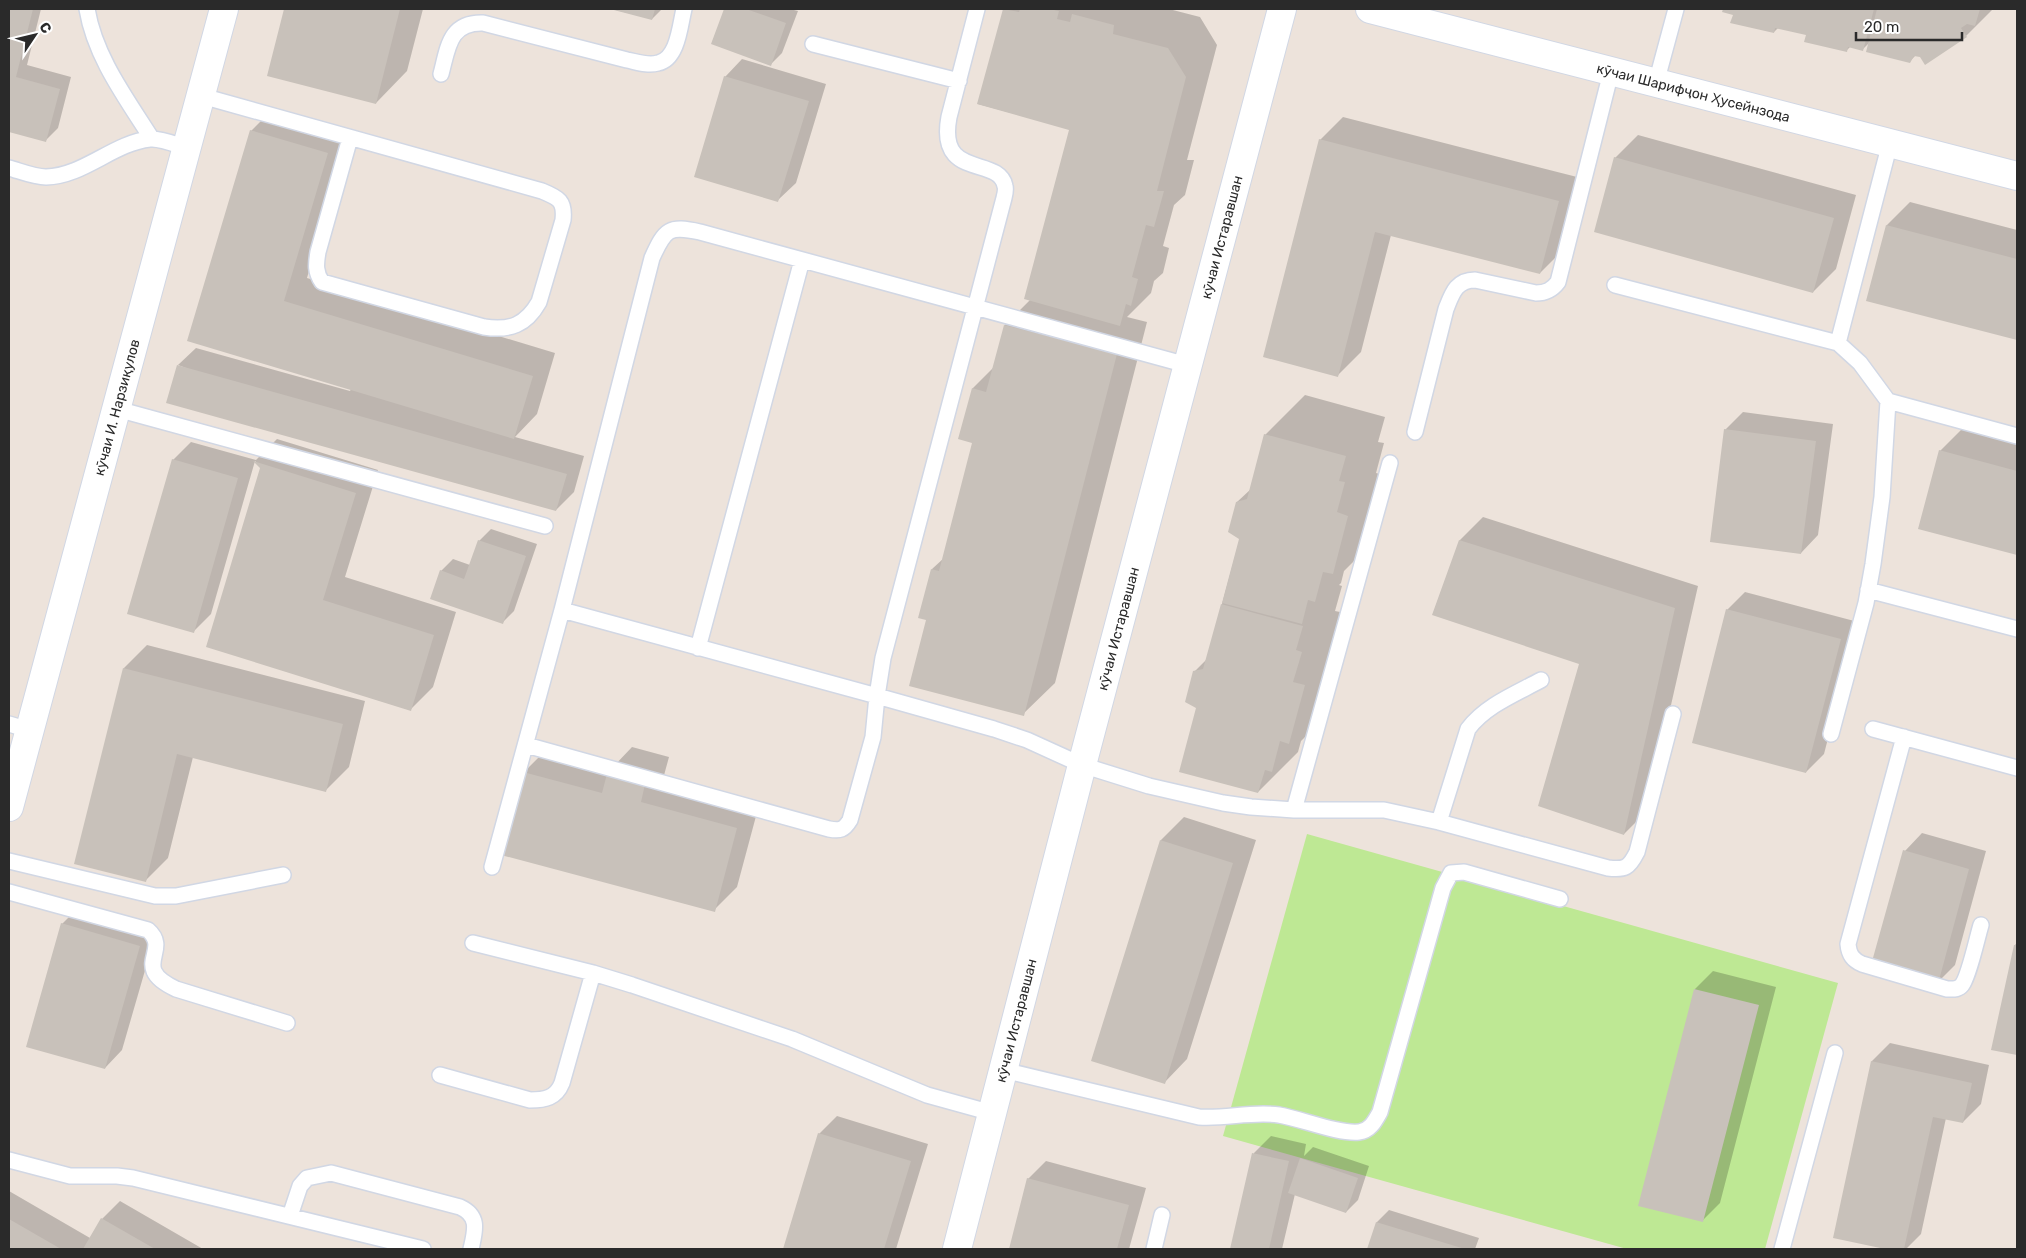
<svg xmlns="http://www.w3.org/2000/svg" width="2026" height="1258" viewBox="0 0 2026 1258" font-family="Rubik,sans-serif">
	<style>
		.green { fill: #bee894 }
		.shadow { fill: #0003 }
		.building { fill: #c8c1ba }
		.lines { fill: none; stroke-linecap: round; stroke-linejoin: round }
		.lane-casing { stroke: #d1d7e4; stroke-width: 18 }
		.street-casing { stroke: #d1d7e4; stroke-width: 30 }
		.lane { stroke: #fff; stroke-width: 15 }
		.street { stroke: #fff; stroke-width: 28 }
		.labels { text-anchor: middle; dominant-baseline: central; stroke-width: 4.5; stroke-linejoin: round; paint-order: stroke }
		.street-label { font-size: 14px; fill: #2a2a2a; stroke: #fff }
	</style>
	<rect width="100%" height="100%" fill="#ede3db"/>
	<path class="green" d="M1307 834 1838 983 1765 1249H1627L1223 1136Z"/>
	<path class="shadow" d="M9 9H41L27 65 71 77 58 128 46 140 9 131Z
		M285 9H423L407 71 376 103 268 75Z
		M612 9H662L652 19Z
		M725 9H790L798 11 782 53 770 65 712 43Z
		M1004 9H1169L1200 17 1217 45 1187 160H1194L1185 195 1174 205 1163 246 1169 248 1163 273 1154 281 1151 293 1127 317 1147 322 1055 683 1023 714 927 619 932 569 944 558 973 442V388L994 367 1005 325 1030 300 1070 129 978 104Z
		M1724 9H1993L1966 36 1920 55H1916L1909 62 1869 43 1863 49 1851 46 1846 51 1807 34 1779 27 1774 32 1734 14 1724 11Z
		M742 59 826 84 796 183 778 200 725 77Z
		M274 108 350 130 307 278 555 353 537 414 515 437 584 456 574 492 556 510 178 365 196 348 350 391 351 389 189 340 251 131Z
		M1343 117 1581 178 1563 250 1540 273 1391 235 1361 352 1338 375 1320 140Z
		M1638 135 1856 195 1836 269 1813 292 1615 158Z
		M1910 202 2017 230V339L1868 300 1887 225Z
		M1305 395 1385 417 1378 442 1384 443 1376 473 1387 476 1372 533 1358 548 1354 561 1344 571 1341 583 1339 585 1342 586 1335 611 1340 612 1332 643 1344 646 1311 731 1301 741 1298 752 1258 792 1197 707 1194 672 1207 659 1240 538 1237 502 1251 489 1265 435Z
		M1743 412 1833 424 1818 535 1801 553 1725 430Z
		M1963 428 2017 442V554L1920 528 1940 451Z
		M277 439 378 470 345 577 456 612 433 687 410 710 207 646 262 468 255 461 211 614 193 632 173 460 191 442 256 460Z
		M1483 517 1698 586 1647 811 1624 834 1581 663 1433 614 1460 540Z
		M491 529 537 544 514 611 502 623 441 571 453 559 470 565 479 541Z
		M1745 592 1858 622 1824 754 1806 772 1727 610Z
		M147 645 365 701 349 767 326 790 193 757 168 858 145 881 124 668Z
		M632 747 669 757 663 779 759 805 737 887 714 910 524 772 547 749 613 767Z
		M1184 817 1256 840 1187 1059 1164 1083 1161 840Z
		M1922 833 1986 851 1955 965 1937 983 1905 851Z
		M80 906 157 929 122 1050 105 1068 62 924Z
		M2017 943V1054L1993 1049 2015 945Z
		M1713 971 1776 987 1720 1203 1702 1221 1695 989Z
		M1890 1043 1989 1065 1981 1104 1963 1122 1946 1118 1921 1234 1906 1249H1890L1834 1237 1872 1061Z
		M837 1116 928 1144 896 1249H784L819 1134Z
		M1271 1136 1306 1144 1304 1156 1313 1147 1369 1166 1358 1200 1346 1212 1295 1194 1282 1249H1232L1254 1153Z
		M1046 1161 1146 1188 1129 1249H1010L1028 1179Z
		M9 1191 90 1238 102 1219 120 1201 203 1249H9Z
		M1389 1210 1479 1238 1475 1249H1369L1377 1222Z"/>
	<path class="building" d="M9 9H33L16 77 60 89 46 142 9 132Z
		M284 9H400L376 104 267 76Z
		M610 9H655L652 20Z
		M724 9H746L786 23 771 66 711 44Z
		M1003 9 1019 12 1020 9H1049L1059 11 1057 19 1070 22 1072 14 1114 25 1113 34 1168 48 1186 77 1157 191H1164L1154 227 1146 225 1132 277 1138 279 1131 306 1126 304 1120 326 1024 299 1069 130 977 104Z
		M1723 9H1874L1863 51 1848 47 1847 52 1804 42 1806 35 1775 28 1774 33 1730 23 1733 15 1722 12Z
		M1877 9H1980L1975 26 1967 24 1961 28 1967 37 1925 65 1920 57 1914 56 1910 63 1866 52Z
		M724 76 809 101 778 202 694 177Z
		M250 130 328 153 284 301 533 376 514 439 187 341Z
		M1319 139 1559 201 1540 274 1375 232 1338 377 1263 357Z
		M1614 157 1834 218 1813 293 1594 232Z
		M1886 225 2017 259V340L1866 301Z
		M1004 325 1117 354 1024 716 909 686 926 620 918 618 931 569 939 571 972 443 958 439 972 388 986 392Z
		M177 365 567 474 556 511 166 403Z
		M1724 429 1816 441 1801 554 1710 542Z
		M1264 434 1346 456 1339 481 1345 482 1337 512 1348 516 1333 574 1323 572 1315 602 1308 600 1302 624 1222 603 1239 539 1228 532 1236 502 1247 499Z
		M1939 450 2017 471V555L1918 529Z
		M172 459 238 478 194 633 127 614Z
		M253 461 356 493 323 600 434 635 411 711 206 647 260 468Z
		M478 540 526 556 503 624 430 599 440 570 464 579Z
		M1459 540 1675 608 1624 835 1538 806 1579 664 1432 615Z
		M1221 604 1303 626 1296 650 1302 652 1293 682 1305 685 1289 744 1280 741 1272 772 1265 770 1258 793 1179 772 1196 708 1185 702 1193 671 1203 669Z
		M1726 609 1841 639 1806 773 1692 743Z
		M123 668 343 724 326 792 177 754 146 882 74 864Z
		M608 770 646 780 641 802 737 828 715 912 501 855 523 772 602 793Z
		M1160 840 1233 863 1165 1084 1091 1061Z
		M1903 850 1969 869 1938 984 1871 965Z
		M61 923 140 946 105 1069 26 1047Z
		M2014 945H2017V1055L1991 1050Z
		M1694 989 1759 1005 1703 1222 1638 1206Z
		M1871 1061 1972 1083 1963 1123 1933 1117 1904 1249H1885L1833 1238Z
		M818 1133 911 1161 884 1249H783Z
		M1252 1153 1289 1161 1269 1249H1230Z
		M1300 1158 1358 1178 1346 1213 1288 1193Z
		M1027 1178 1129 1205 1117 1249H1009Z
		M101 1218 155 1249H83Z
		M9 1219 61 1249H9Z
		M1376 1222 1465 1249H1367Z"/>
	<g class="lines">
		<g class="lane-casing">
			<path id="lane" d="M87 9C95 57 126 98 152 139
				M977 9 949 117C937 181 999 155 1005 186 1006 189 1005 194 1004 198L883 658 877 696 994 729 1027 740 1082 765 1149 786 1223 803 1251 807 1294 810H1384L1439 822 1608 868C1625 870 1629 868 1637 852L1673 714
				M813 44 959 81
				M441 74C448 48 449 22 483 23L627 60C637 62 648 66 658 63 678 59 680 25 684 9
				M1656 83 1676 9
				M202 96 542 191C559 198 565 201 563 220L539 302C526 325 510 331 484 327L322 282C315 272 316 264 318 252L350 138
				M9 168C20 171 34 177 46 177 84 176 113 143 150 139 161 138 177 145 187 148
				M1615 285 1838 343
				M1888 401 2017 436
				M117 409 545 526
				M1415 432 1446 309C1452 294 1456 280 1475 280L1536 293C1546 293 1552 290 1558 282L1611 72
				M1868 590 2017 629
				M698 648 802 260
				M9 724 29 730
				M1873 729 2017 768
				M1831 734 1866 603 1873 564 1882 497 1888 401 1860 363 1838 343 1890 143
				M1904 737 1848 944C1849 955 1853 960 1862 964L1947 989C1953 989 1958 990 1962 985 1969 976 1977 938 1981 925
				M526 745 829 829C840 831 844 830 850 820L873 737 877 696 562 610 652 258C665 229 669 225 700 232L1187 365
				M1294 810 1390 463
				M1439 822 1468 729C1485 706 1515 694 1541 680
				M9 861 155 896H176L283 875
				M492 867 562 610
				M9 892 148 930C172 951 129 967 176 989L287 1023
				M473 943 593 973 632 985 792 1039 927 1095 992 1113
				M1003 1070 1199 1117C1226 1119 1252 1111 1279 1115 1302 1119 1338 1134 1359 1132 1370 1131 1375 1121 1380 1112L1443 888 1451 873 1464 872 1560 899
				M440 1075 530 1100C545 1100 556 1098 562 1083L593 973
				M9 1160 70 1176H117L133 1178 423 1249
				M290 1216 300 1186 307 1178 331 1173 460 1207C480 1216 475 1231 471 1249
				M1154 1249 1162 1215
				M1782 1249 1835 1053"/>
		</g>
		<g class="street-casing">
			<g id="street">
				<path id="s1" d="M1370 9 2017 176"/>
				<path id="s2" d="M9 807 224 9"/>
				<path id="s3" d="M957 1249 1082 765 1282 9"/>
			</g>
		</g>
		<use href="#lane" class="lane"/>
		<use href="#street" class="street"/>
	</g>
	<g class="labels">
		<g class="street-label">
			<text stroke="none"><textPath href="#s1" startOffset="334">кӯчаи Шарифҷон Ҳусейнзода</textPath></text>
			<text stroke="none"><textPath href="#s3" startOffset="1046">кӯчаи Истаравшан</textPath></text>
			<text stroke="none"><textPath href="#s2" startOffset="414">кӯчаи И. Нарзиқулов</textPath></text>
			<text stroke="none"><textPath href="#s3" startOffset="641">кӯчаи Истаравшан</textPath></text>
			<text stroke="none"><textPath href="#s3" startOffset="236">кӯчаи Истаравшан</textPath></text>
		</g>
	</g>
	<rect width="2026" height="1258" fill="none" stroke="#2a2a2a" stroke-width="20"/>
	<g transform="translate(35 35) rotate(55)" stroke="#ffffff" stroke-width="4" paint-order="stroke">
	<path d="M0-4L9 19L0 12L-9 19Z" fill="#2a2a2a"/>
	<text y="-8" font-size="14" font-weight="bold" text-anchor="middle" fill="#2a2a2a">С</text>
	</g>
	<path d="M1856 32v8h106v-8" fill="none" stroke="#2a2a2a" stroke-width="2.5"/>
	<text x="1864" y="32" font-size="15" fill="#2a2a2a" stroke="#ffffff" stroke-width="4" paint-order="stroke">20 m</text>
</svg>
